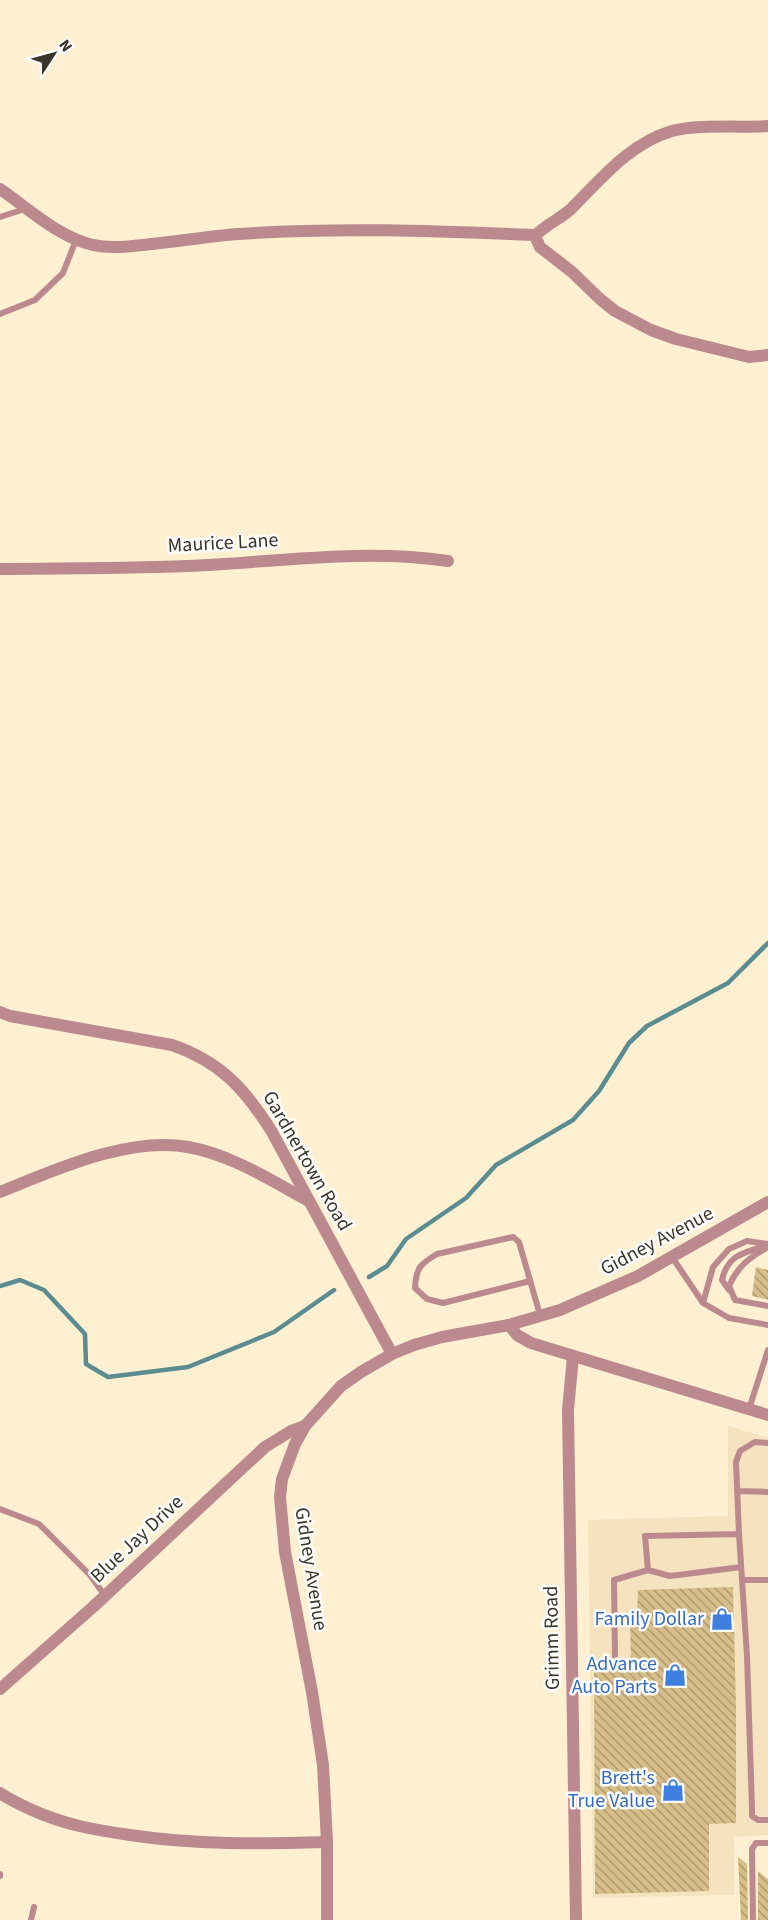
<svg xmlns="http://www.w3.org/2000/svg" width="768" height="1920" viewBox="0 0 768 1920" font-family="'Source Sans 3',sans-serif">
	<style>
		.built { fill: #f4e3be }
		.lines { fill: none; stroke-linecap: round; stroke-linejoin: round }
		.stream { stroke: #5a8c92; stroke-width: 4.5 }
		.building { fill: url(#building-back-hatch) }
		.service { stroke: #bc8a8e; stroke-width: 6 }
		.minor { stroke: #bc8a8e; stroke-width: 12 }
		.tertiary { stroke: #bc8a8e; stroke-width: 12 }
		.labels { text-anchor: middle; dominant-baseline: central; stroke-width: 5; stroke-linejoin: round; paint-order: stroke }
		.street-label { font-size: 20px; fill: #3a3429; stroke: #fefefe }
		.shop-label { font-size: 20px; fill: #366cbe; stroke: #fefefe; text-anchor: end }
	</style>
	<defs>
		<pattern id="building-back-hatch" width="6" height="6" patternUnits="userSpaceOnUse" patternTransform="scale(1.5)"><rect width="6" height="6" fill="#d7be88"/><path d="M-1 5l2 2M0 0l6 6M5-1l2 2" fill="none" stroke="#af9b6f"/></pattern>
	</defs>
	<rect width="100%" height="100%" fill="#fef0d1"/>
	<path class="built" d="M728 1426 768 1438V1835L734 1837V1895L593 1898 588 1520 728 1516Z"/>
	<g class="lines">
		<path class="stream" d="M369 1277 387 1266 406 1239 466 1198 496 1165 573 1120 599 1091 629 1043 647 1026 728 983 768 943
			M0 1286 20 1280 44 1290 85 1334 86 1364 108 1377 188 1367 274 1332 334 1290"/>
	</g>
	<path class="building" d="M756 1267 768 1270V1300L752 1296Z
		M733 1587 736 1705V1823L709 1824V1891L595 1894 594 1669 631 1667 630 1614H637L638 1590Z
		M738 1857 747 1864 748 1920H741Z
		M758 1871 768 1879V1920H758Z"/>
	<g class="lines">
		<path class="service" d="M0 217 25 209
			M0 314 35 300 63 273 76 240
			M768 1244 747 1241 729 1249 713 1267 703 1303 729 1318 768 1325
			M768 1247C750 1257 737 1267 729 1286L735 1300 768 1306
			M672 1257 703 1303
			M530 1281 443 1303 427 1299 415 1288C416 1268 420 1264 437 1254L513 1237 519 1242 540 1315
			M729 1290 722 1280C727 1257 741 1253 762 1247
			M749 1409 768 1350
			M768 1443 755 1442 740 1451 736 1462 739 1534 747 1656 752 1808V1816L758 1820H768
			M737 1491 768 1492
			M0 1509 39 1524 90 1575 105 1596
			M648 1570 670 1576 741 1567
			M743 1580H768
			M615 1656 614 1580 648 1570 645 1536 739 1534
			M0 1874V1876
			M31 1920 34 1907
			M753 1920 752 1849 756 1843H768"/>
		<path class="minor" d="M768 126C739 128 700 124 672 131 630 143 601 179 571 209 560 219 545 225 535 236L540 247 572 272 600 299 615 311 651 330 676 339 749 357 768 355
			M0 189C29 209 58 237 93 245 113 249 133 246 152 244 181 241 210 236 239 234 338 227 436 231 535 235
			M0 569C74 568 150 569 224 564 299 559 373 550 448 561
			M0 1192C55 1170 129 1136 188 1147 232 1155 270 1180 309 1201
			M509 1325 517 1335 531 1343 768 1415
			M573 1356 568 1410 576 1920
			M0 1689 93 1607 265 1447 291 1431 305 1426
			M0 1793C10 1800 21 1805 32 1810 65 1825 95 1830 130 1835 195 1845 261 1844 327 1842"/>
		<path class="tertiary" d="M0 1012 10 1016 172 1045C221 1062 245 1089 272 1132L392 1354
			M327 1920V1842L323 1765 312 1692 285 1552 280 1497 282 1479 295 1444 305 1426 341 1386 361 1372 392 1354 414 1345 442 1337 509 1325 560 1310 638 1276 768 1202"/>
	</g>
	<defs>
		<g id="shop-bare" transform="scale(1.8)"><path d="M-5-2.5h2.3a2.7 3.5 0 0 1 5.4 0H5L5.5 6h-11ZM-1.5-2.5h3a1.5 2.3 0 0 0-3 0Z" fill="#3f7fe0" stroke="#fefefe" stroke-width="2.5" paint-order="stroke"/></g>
	</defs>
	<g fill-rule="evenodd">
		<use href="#shop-bare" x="722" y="1619"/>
		<use href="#shop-bare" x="675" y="1675"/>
		<use href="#shop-bare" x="673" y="1790"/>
	</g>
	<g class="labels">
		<g class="street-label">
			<text transform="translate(223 543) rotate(-3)">Maurice Lane</text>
			<text transform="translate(307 1161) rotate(60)">Gardnertown Road</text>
			<text transform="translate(657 1241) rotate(-28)">Gidney Avenue</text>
			<text transform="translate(137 1539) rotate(-43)">Blue Jay Drive</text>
			<text transform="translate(311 1569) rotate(81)">Gidney Avenue</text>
			<text transform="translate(552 1638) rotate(-91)">Grimm Road</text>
		</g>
		<g class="shop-label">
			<text x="704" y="1619">Family Dollar</text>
			<text x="657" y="1664">Advance<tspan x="657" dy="23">Auto Parts</tspan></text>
			<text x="655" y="1778">Brett's<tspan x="655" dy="23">True Value</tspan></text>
		</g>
	</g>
	<g transform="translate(54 54) rotate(54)" stroke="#fefefe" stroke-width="4.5" paint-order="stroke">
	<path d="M0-4.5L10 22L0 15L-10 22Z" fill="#3a3429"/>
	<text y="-9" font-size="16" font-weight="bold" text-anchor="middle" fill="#3a3429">N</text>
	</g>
</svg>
